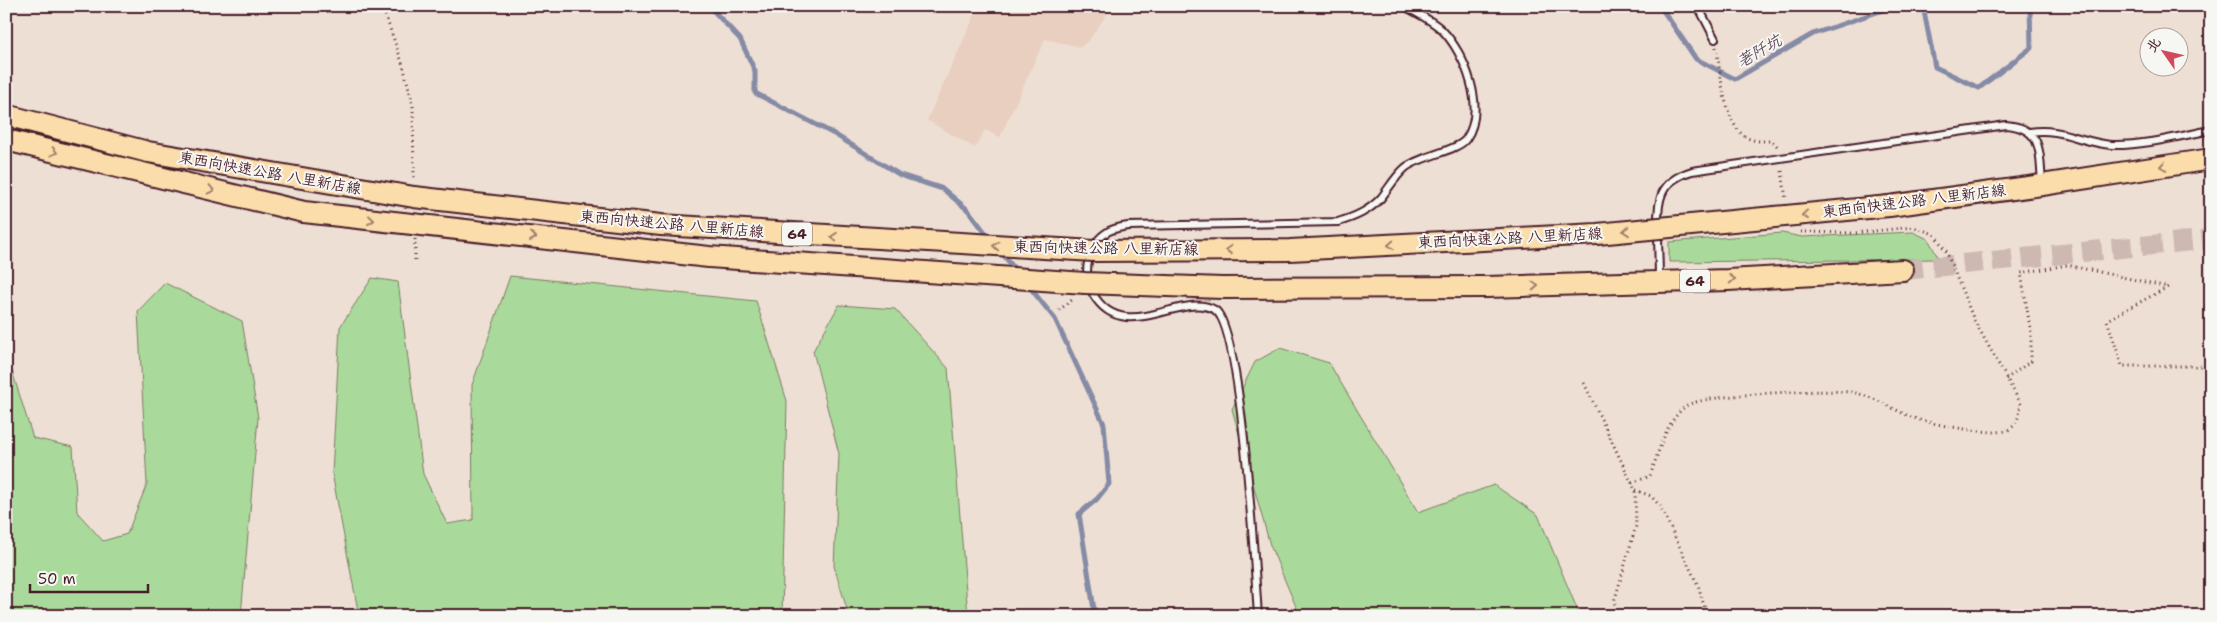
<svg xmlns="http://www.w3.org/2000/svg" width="2217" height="622" viewBox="0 0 2217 622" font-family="'Shantell Sans','LXGW WenKai TC',sans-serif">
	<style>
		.built { fill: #e8cfbf }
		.green { fill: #a9da9b; stroke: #7a7c63 }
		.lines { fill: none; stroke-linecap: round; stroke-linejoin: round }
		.stream { stroke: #858aa5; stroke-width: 5 }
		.trunk-tunnel { stroke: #cdb9b2; stroke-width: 20; stroke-dasharray: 20 10; stroke-linecap: butt }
		.service-casing { stroke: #4a1f2b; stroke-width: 10 }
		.trunk-casing { stroke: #4a1f2b; stroke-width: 24 }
		.path { stroke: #4a1f2b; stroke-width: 3; stroke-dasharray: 1 4; stroke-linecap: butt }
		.service { stroke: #f6f6f2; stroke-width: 6 }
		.trunk { stroke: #fbddab; stroke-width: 20 }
		.trunk-bridge-casing { stroke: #4a1f2b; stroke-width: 24; stroke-linecap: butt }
		.trunk-bridge { stroke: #fbddab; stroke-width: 20 }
		.oneway { stroke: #a27e6b }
		.labels { text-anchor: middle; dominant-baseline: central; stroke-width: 4; stroke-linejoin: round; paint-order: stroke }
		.shield { fill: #f6f6f2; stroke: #7e6067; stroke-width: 1 }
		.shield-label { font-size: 14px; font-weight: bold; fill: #4a1f2b }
		.street-label { font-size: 15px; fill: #4a1f2b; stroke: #f6f6f2 }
		.water-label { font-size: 16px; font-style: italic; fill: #634c5e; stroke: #f6f6f2 }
	</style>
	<rect width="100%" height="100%" fill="#eedfd4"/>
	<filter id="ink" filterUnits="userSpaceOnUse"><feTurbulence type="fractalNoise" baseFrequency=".02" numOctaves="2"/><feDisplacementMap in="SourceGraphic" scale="10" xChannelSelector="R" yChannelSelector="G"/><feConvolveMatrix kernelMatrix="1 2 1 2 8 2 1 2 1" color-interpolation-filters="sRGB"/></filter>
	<g filter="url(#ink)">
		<path class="built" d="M979 6H1112L1090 39 1081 47 1045 39 1000 137 985 130 975 148 927 120Z"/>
		<path class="green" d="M1913 232 1928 239 1939 259 1669 262V242L1782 233 1802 237Z
			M510 276 756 301 787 401 782 616H359L332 473 340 327 372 278 398 282 423 474 447 524 473 520 472 385Z
			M165 283 242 321 258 418 241 616H6V365L12 371 33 438 73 447 77 512 103 541 127 534 147 484 138 311Z
			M839 305 895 309 948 368 968 616H849L834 566 839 454 813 351Z
			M1280 348 1329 363 1418 512 1494 485 1538 515 1580 616H1300L1270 545 1232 409 1255 362Z"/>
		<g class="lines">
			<path class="stream" d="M709 6 740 39 755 71V93L834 134 900 175 943 189 968 210 991 240
				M1660 6 1696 59 1735 79 1813 34 1895 6
				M1910 6 1924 11 1935 67 1979 88 2031 48 2030 6
				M2208 6 2211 10
				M1001 252 1018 273
				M1028 285 1055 319 1104 424 1109 484 1097 499 1079 514 1095 616"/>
			<path class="trunk-tunnel" d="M1903 270 2211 239"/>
			<g class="service-casing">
				<path id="service" d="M1698 6 1715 39
					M2030 132C2061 127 2082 143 2112 145 2143 146 2180 136 2211 130
					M1659 279C1659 263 1658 247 1658 232 1657 200 1659 181 1692 171L2006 125C2043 128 2039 151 2042 182
					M1258 616C1255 573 1242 327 1215 310 1182 290 1124 347 1093 294 1081 273 1088 243 1109 231 1115 228 1122 227 1128 226L1338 222C1355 217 1369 211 1381 198 1389 188 1395 177 1405 168 1419 156 1458 151 1466 139 1487 109 1465 53 1442 30 1432 20 1416 13 1404 6"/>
			</g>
			<g class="trunk-casing">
				<path id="trunk" d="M1889 206 2042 185 2211 159
					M1486 287 1728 280 1903 270"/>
			</g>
			<path class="path" d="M382 6 403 65 413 105 414 181
				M1716 47C1721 72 1723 123 1746 137 1754 142 1763 141 1772 141L1779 148
				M1782 171 1786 199
				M415 239V263
				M1059 310 1072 300
				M2006 379 2031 361V333L2021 273 2067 265 2168 287 2107 320 2122 366H2211
				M1584 383 1635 490 1636 526 1615 599 1614 616
				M1632 483 1650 476C1659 452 1665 422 1686 406 1701 394 1835 388 1856 393 1876 398 1893 409 1911 417 1925 423 1996 437 2008 430 2018 425 2019 414 2021 404L1974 320 1946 251 1934 234 1914 227 1854 233 1801 232
				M1635 490 1651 496 1660 506 1698 585 1707 616"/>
			<use href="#service" class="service"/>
			<use href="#trunk" class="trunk"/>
			<g class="trunk-bridge-casing">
				<path id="trunk-bridge" d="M6 115 148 152 414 197 661 225 1094 251 1290 250 1597 234 1889 206
					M6 140 304 212 709 257 1085 283 1222 288 1486 287"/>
			</g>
			<use href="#trunk-bridge" class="trunk-bridge"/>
		</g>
		<defs><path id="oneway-chevron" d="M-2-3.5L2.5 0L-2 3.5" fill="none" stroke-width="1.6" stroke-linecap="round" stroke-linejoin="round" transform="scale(1.25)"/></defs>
		<g class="oneway">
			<use href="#oneway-chevron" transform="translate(54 152) rotate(14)"/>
			<use href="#oneway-chevron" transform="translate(2163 166) rotate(171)"/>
			<use href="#oneway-chevron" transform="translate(211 190) rotate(13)"/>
			<use href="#oneway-chevron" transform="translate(1805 215) rotate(174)"/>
			<use href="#oneway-chevron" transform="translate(371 220) rotate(6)"/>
			<use href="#oneway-chevron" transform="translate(1626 231) rotate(175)"/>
			<use href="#oneway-chevron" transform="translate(533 237) rotate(6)"/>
			<use href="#oneway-chevron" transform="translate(834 237) rotate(-176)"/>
			<use href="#oneway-chevron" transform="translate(1391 245) rotate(177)"/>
			<use href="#oneway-chevron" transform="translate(996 246) rotate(-177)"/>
			<use href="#oneway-chevron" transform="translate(1229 250) rotate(180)"/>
			<use href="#oneway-chevron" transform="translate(1732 279) rotate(-3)"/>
			<use href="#oneway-chevron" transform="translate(1535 286) rotate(-2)"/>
		</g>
	</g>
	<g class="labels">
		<g class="shield">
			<rect x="782" y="222.5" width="30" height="23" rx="4"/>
			<rect x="1680" y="269.5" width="30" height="23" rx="4"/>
		</g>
		<g class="shield-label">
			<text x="797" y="234">64</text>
			<text x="1695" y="281">64</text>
		</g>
		<g class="street-label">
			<text transform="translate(270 173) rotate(10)">東西向快速公路 八里新店線</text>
			<text transform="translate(1914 201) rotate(-7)">東西向快速公路 八里新店線</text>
			<text transform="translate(672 224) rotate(5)">東西向快速公路 八里新店線</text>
			<text transform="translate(1510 238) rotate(-3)">東西向快速公路 八里新店線</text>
			<text transform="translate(1106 248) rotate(1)">東西向快速公路 八里新店線</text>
		</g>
		<g class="water-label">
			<text transform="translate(1759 51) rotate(-30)">荖阡坑</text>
		</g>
	</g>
	<rect width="2217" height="622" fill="none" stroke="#f6f6f2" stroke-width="25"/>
	<rect x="12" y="12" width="2192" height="597" fill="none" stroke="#4a1f2b" stroke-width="2" filter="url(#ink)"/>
	<g transform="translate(2164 52) rotate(304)"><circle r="24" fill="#f6f6f2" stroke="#b1a0a2"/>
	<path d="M0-4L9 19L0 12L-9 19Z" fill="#d1495b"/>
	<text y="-8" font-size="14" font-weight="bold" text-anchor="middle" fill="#4a1f2b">北</text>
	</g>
	<path d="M30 584v8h118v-8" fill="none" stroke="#4a1f2b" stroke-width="2.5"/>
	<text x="38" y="584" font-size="15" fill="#4a1f2b" stroke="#f6f6f2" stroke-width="4" paint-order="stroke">50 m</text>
</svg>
